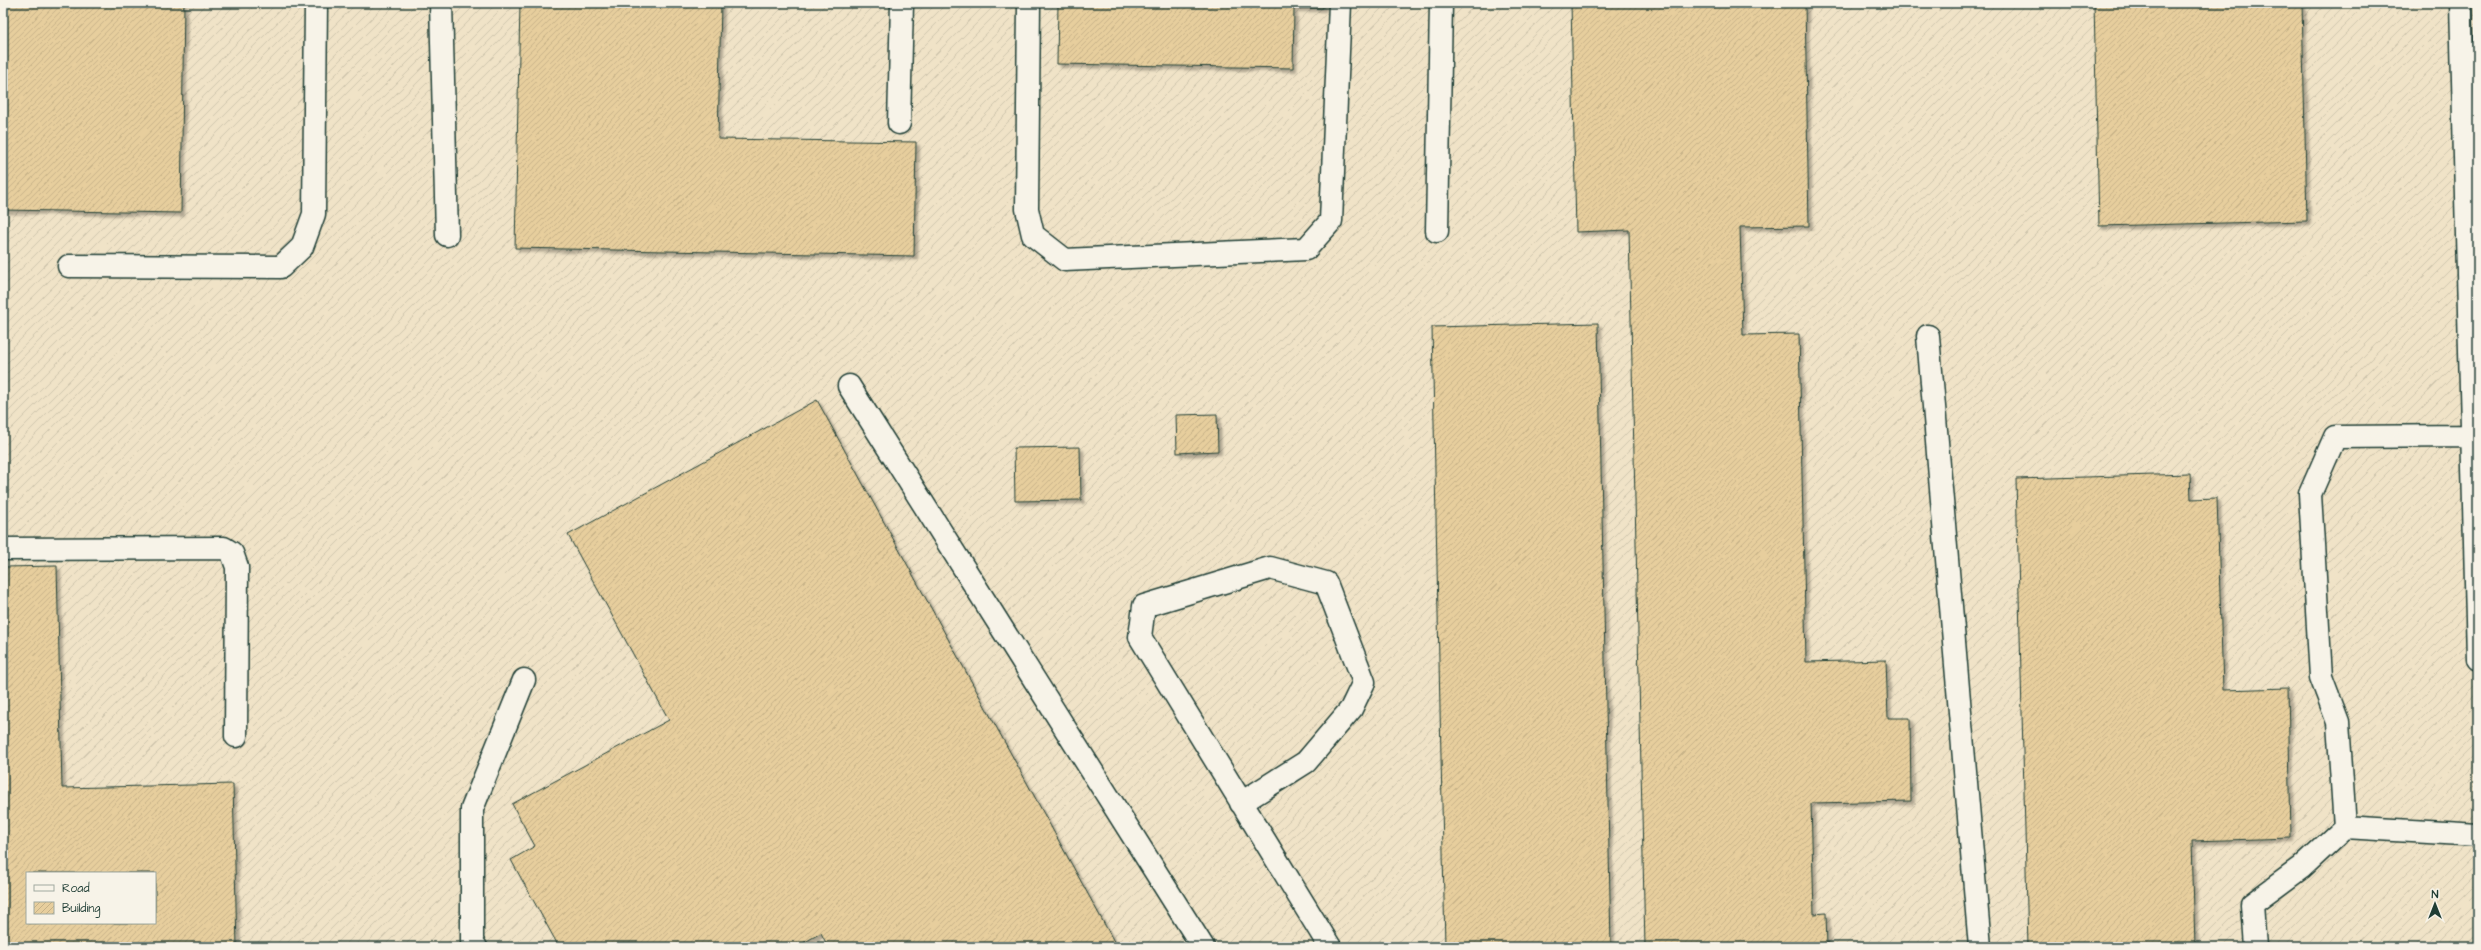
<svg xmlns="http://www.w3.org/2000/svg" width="2481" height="950" viewBox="0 0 2481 950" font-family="'Architects Daughter',sans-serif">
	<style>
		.industrial { fill: url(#industrial-furrows); fill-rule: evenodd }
		.building { fill: url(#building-hatch); stroke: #1f3d34; fill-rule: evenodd; filter: url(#shadow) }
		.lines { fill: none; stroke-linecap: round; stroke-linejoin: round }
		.minor-casing { stroke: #1f3d34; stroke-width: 25 }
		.minor { stroke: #f7f3e8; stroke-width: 22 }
	</style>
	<defs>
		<pattern id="industrial-furrows" width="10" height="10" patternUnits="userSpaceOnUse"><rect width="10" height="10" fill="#f0e3c7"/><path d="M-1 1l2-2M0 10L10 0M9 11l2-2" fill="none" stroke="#cdc4ac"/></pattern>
		<pattern id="building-hatch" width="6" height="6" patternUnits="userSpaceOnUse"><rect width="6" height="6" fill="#e7ce9d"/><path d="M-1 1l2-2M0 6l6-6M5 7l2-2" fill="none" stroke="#c6b288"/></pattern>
		<filter id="shadow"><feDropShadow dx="3.5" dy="3.5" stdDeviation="1" flood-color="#0004"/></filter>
	</defs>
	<rect width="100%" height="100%" fill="#f4ecd9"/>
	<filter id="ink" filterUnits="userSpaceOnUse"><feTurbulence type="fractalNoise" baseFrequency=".025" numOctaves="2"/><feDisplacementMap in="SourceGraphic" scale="8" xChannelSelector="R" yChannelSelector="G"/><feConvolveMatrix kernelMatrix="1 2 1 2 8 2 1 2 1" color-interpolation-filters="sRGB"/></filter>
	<g filter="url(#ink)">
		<path class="industrial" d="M3 3H2478V947H3ZM27 873H155V923H27Z"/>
		<path class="building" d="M3 3H184L181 213 3 210Z
			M520 3H721L718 139 916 142 914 256 515 248Z
			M1058 3H1323V8H1294L1293 68 1057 64Z
			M1571 3H1805L1809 226 1740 227 1743 335 1799 334 1806 662 1886 660 1888 718H1910L1911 801 1811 803 1814 914 1826 913 1827 947H1645L1629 230 1576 232Z
			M2094 3H2302L2307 221 2099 226Z
			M1598 323 1611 947H1445L1432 327Z
			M817 400 1117 947H828L821 933 796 947H559L511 860 535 846 512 804 669 720 568 535Z
			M1217 414 1218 451 1177 453 1176 415Z
			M1080 447 1081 500 1015 501 1014 448Z
			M2190 474 2191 499 2217 498 2223 690 2288 688 2291 838 2192 841 2195 947H2028L2016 479Z
			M57 566 62 788 233 784 237 947H3V567ZM27 873H155V923H27Z"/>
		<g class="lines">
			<g class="minor-casing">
				<path id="minor" d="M441 3 447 235
					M1029 3 1027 209 1033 235 1065 260 1306 249 1331 221 1340 3
					M2461 3 2478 659
					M899 123 902 3
					M1437 231 1441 3
					M69 266 281 267 302 247 314 214 316 3
					M1928 336 1980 947
					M849 386 1203 947
					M3 549 224 548 232 553 237 567 236 736
					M1241 803 1306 762 1351 709 1364 682 1326 583 1270 568 1144 606 1140 637 1330 947
					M2345 827 2478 835
					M476 947 472 942V809L524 680
					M2255 947 2252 904 2301 868 2345 827 2338 722 2321 677 2310 494 2335 437 2472 436"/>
			</g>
			<use href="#minor" class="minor"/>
		</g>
	</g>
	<rect width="2481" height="950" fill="none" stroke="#f7f3e8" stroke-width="16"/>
	<rect x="8" y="8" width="2465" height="934" fill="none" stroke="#1f3d34" stroke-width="1.5" filter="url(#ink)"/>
	<rect x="26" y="872" width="130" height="52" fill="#f7f3e8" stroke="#a1aaa0"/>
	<rect x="34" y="885" width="20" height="6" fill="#f7f3e8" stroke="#a1aaa0"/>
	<text x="62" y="892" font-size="12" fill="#1f3d34">Road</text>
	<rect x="34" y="902" width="20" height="12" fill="url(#building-hatch)" stroke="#a1aaa0"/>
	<text x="62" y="912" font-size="12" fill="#1f3d34">Building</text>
	<g transform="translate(2435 904)" stroke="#f7f3e8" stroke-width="3" paint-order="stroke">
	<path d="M0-3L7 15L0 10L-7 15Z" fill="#1f3d34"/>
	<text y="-6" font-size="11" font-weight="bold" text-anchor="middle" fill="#1f3d34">N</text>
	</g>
</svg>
